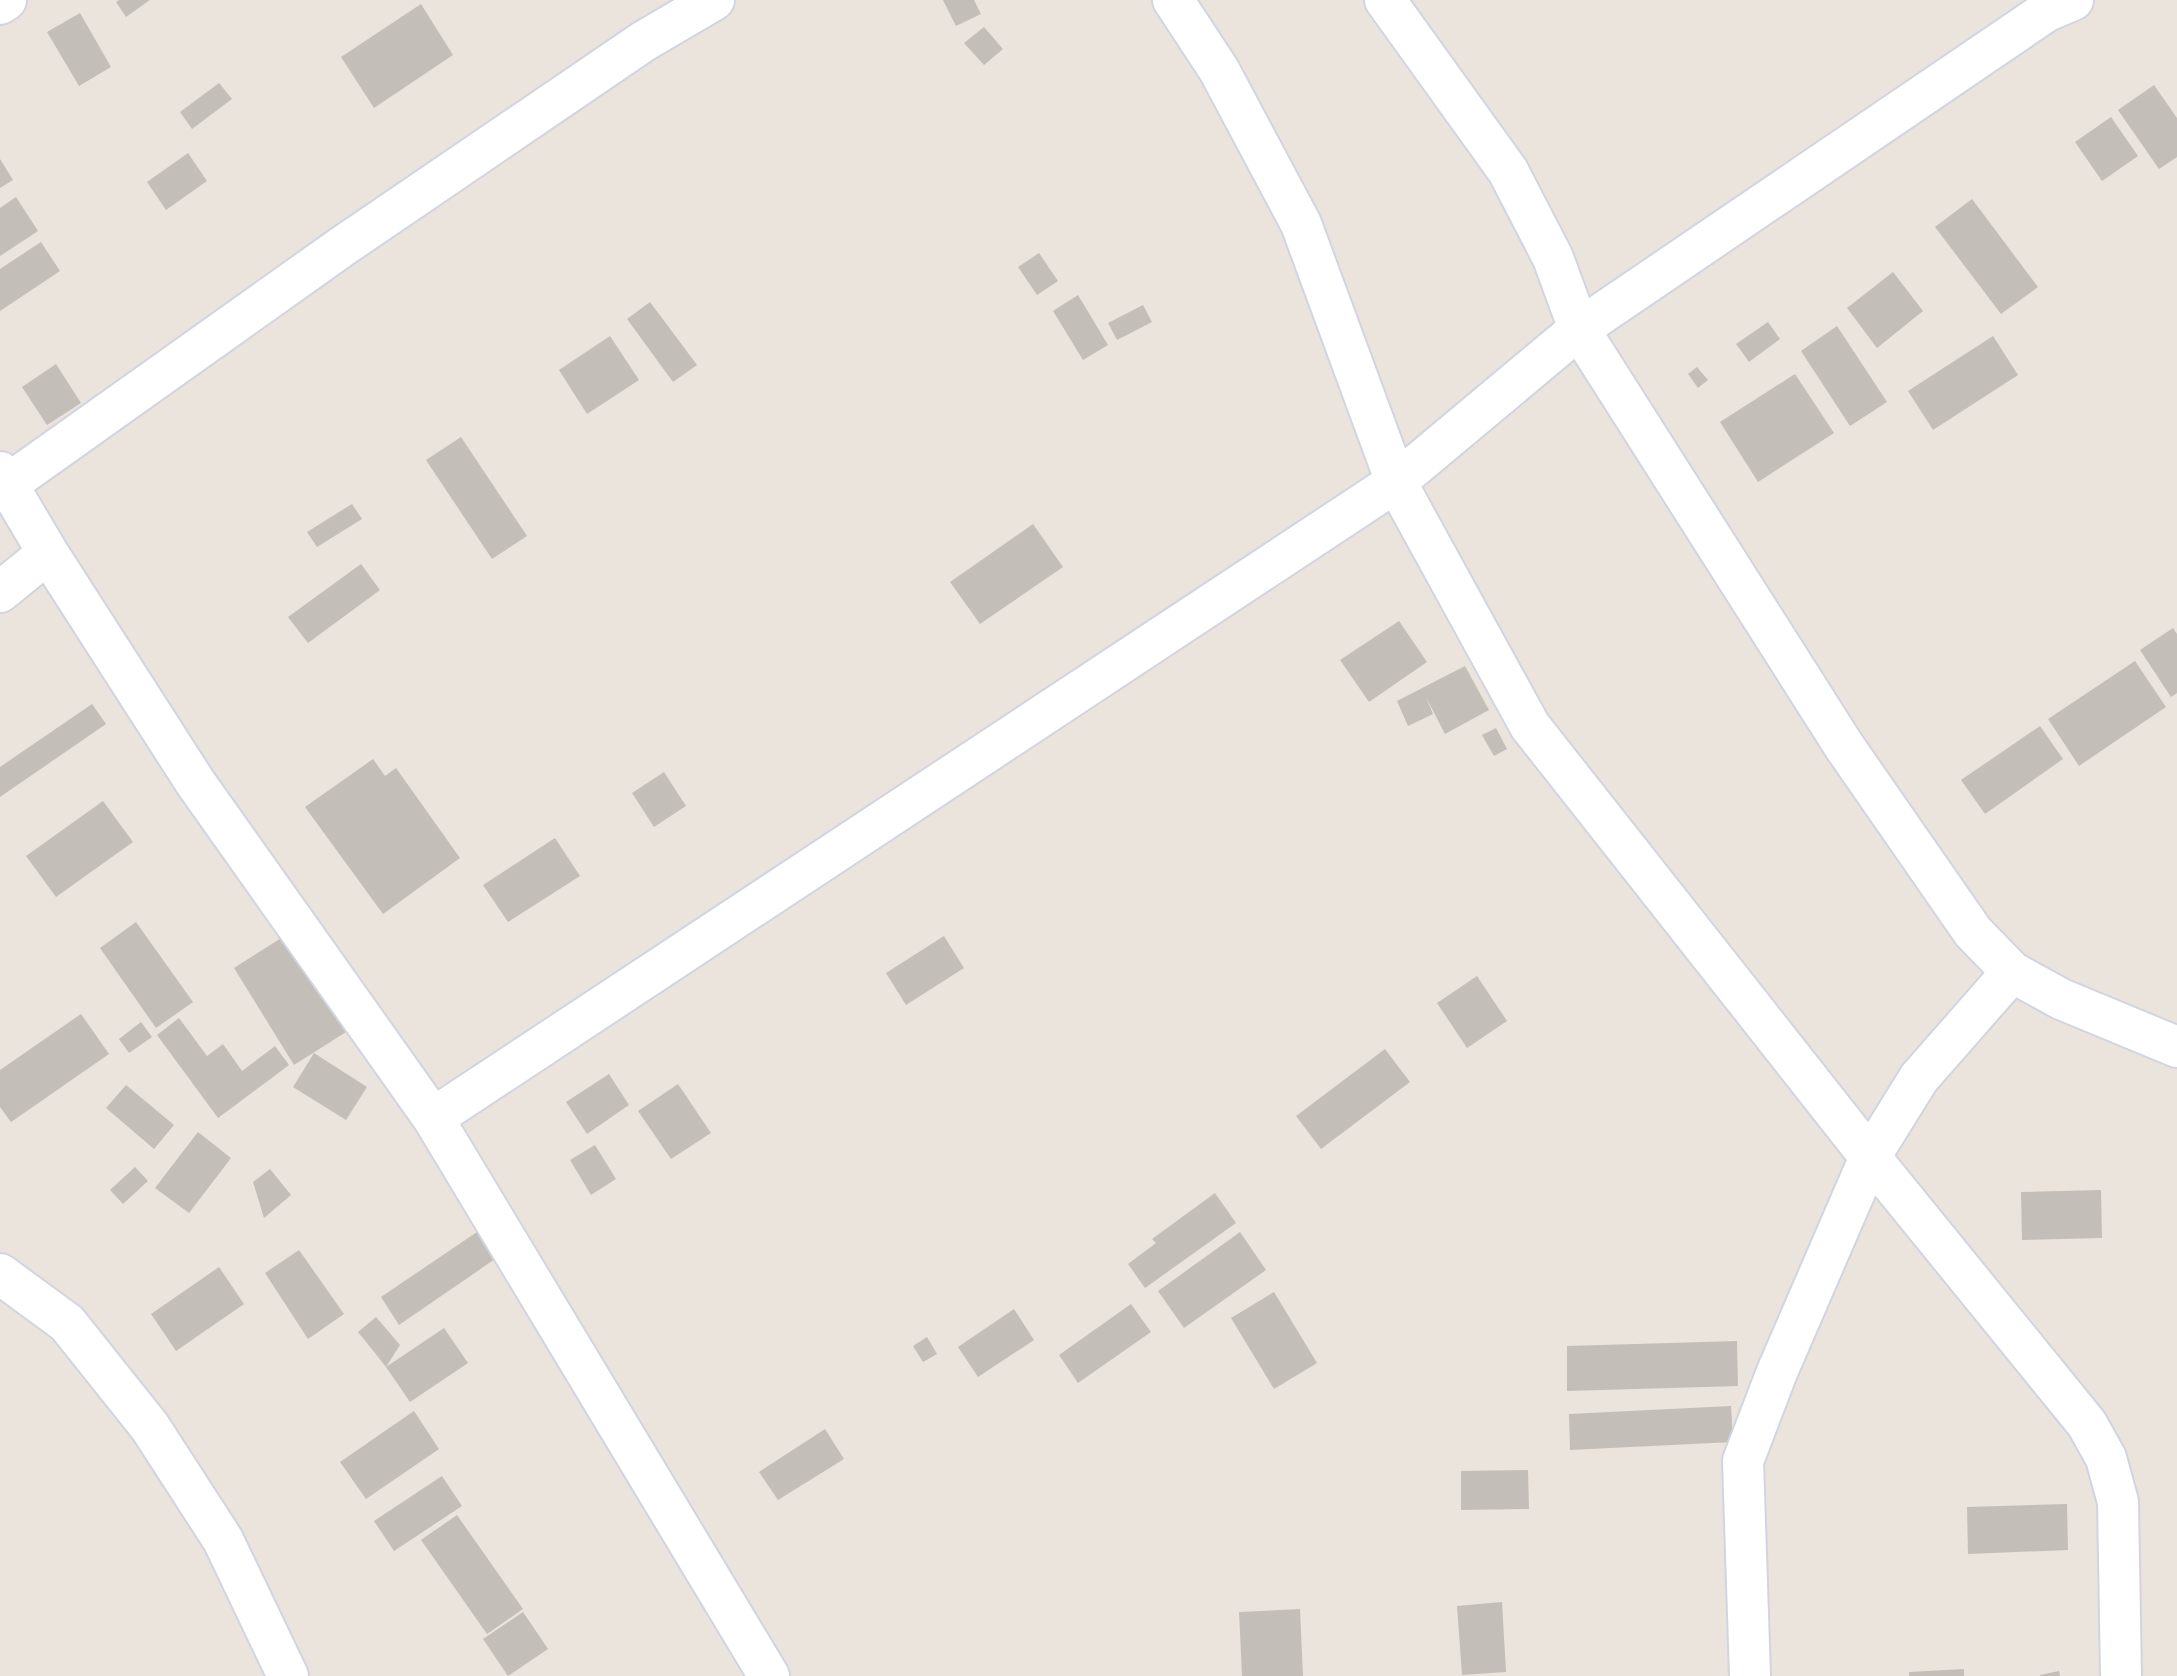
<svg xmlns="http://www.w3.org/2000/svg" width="2177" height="1676" viewBox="0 0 2177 1676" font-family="'Sofia Sans Condensed',sans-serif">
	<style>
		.building { fill: #c3beb7 }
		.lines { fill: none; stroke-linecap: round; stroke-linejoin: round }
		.street-casing { stroke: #d1d4e1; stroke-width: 44 }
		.street { stroke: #fff; stroke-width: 40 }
	</style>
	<rect width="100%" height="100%" fill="#eae4dc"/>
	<path class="building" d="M119 0H150L126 17 116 2Z
		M943 0H974L981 14 956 26Z
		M421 4 453 55 374 108 341 57Z
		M80 13 111 67 79 86 47 32Z
		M984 27 1003 49 984 65 964 43Z
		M219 83 232 99 192 129 180 112Z
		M2154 85 2177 118V157L2159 169 2118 110Z
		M2111 117 2138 156 2102 181 2075 142Z
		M188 153 207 181 166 210 147 182Z
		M0 159 13 180 0 188Z
		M16 197 38 231 0 256V208Z
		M1972 199 2038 287 2001 314 1935 227Z
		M41 242 60 271 0 311V269Z
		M1039 253 1058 281 1037 295 1018 267Z
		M1893 272 1923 311 1877 348 1847 308Z
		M1078 295 1108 345 1083 360 1053 311Z
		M650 302 697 365 673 382 627 319Z
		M1143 305 1152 322 1117 340 1108 323Z
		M1768 322 1780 339 1749 362 1736 344Z
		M1837 326 1887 402 1850 426 1801 351Z
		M610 336 639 380 587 414 559 370Z
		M1993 336 2018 375 1933 430 1908 391Z
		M56 364 81 403 47 425 22 387Z
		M1697 367 1708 380 1698 388 1688 374Z
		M1795 374 1834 433 1758 482 1720 422Z
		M461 437 527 536 492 559 426 460Z
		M352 504 362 519 317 547 307 532Z
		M1033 524 1063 567 980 624 950 582Z
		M361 564 380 590 308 643 288 617Z
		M1399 621 1427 662 1369 702 1340 660Z
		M2173 628 2177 634V693L2171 697 2140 650Z
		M2135 661 2166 707 2079 766 2048 719Z
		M1465 666 1489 710 1445 734 1426 697 1433 714 1408 726 1397 701Z
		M92 704 106 724 0 797V767Z
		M2040 726 2063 759 1985 814 1961 780Z
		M1496 728 1507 749 1494 756 1482 735Z
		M373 759 385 776 396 768 460 858 383 914 305 807Z
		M664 772 686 806 654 827 632 793Z
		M103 801 133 842 56 897 26 856Z
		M555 838 580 876 508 922 483 885Z
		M136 922 193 1002 156 1028 100 948Z
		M294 930 354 1027 294 1065 234 968Z
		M944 936 964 968 906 1005 886 973Z
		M1477 976 1507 1021 1467 1048 1437 1003Z
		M81 1014 109 1054 11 1122 0 1107V1070Z
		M179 1018 207 1056 223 1044 242 1071 275 1046 289 1065 218 1118 157 1035Z
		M141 1022 152 1037 129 1053 119 1039Z
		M1385 1049 1410 1082 1321 1149 1296 1116Z
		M314 1053 367 1087 346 1120 293 1087Z
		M609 1074 629 1105 587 1134 566 1102Z
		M678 1084 711 1133 671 1159 638 1111Z
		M126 1085 174 1125 154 1149 106 1108Z
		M198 1132 231 1158 189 1213 155 1188Z
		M595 1145 616 1179 591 1195 570 1160Z
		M135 1167 148 1181 123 1204 110 1190Z
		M270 1169 291 1195 264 1218 253 1182Z
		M2101 1190 2102 1238 2022 1240 2021 1192Z
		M1215 1193 1236 1223 1145 1288 1128 1264 1156 1243 1152 1239Z
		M477 1232 495 1259 399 1325 381 1297Z
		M1240 1232 1266 1270 1184 1328 1158 1291Z
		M299 1250 344 1314 308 1339 265 1273Z
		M219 1267 244 1304 176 1351 151 1314Z
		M1274 1292 1317 1363 1274 1389 1231 1318Z
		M1131 1304 1151 1332 1078 1383 1059 1355Z
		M1014 1309 1034 1340 978 1377 958 1347Z
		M376 1317 400 1345 386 1367 358 1332Z
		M444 1328 468 1363 410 1402 386 1367Z
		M927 1337 937 1354 923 1362 913 1346Z
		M1737 1341 1738 1386 1567 1391V1346Z
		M1731 1406 1733 1442 1570 1450 1569 1414Z
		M414 1411 439 1449 366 1499 340 1462Z
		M825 1429 844 1459 778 1500 759 1472Z
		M1528 1470 1529 1509 1461 1510V1471Z
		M442 1476 462 1506 394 1551 374 1521Z
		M2067 1504 2068 1550 1968 1554 1967 1507Z
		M457 1515 523 1609 487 1634 421 1540Z
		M1502 1602 1506 1672 1462 1675 1457 1606Z
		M1300 1609 1303 1676H1242L1239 1612Z
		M523 1612 548 1649 508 1676 483 1639Z
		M1964 1669V1676H1909V1672Z
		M2059 1671 2060 1676H2040V1675Z"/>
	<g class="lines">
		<g class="street-casing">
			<path id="street" d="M1173 0 1219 70 1301 224 1396 482 1530 726 1870 1157 2087 1424 2106 1458 2118 1502 2121 1676
				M1385 0 1508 171 1553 258 1579 329 1844 746 1973 932 2012 972 2061 999 2177 1047
				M0 4 6 0
				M0 472 48 553 195 782 433 1118 769 1676
				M8 484 340 248 644 41 714 0
				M0 592 48 553
				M433 1118 1396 482 1579 329 2047 11 2073 0
				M0 1274 67 1323 150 1427 223 1540 288 1676
				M1750 1676 1743 1461 1777 1372 1870 1157 1919 1078 2012 972"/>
		</g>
		<use href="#street" class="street"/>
	</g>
</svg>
